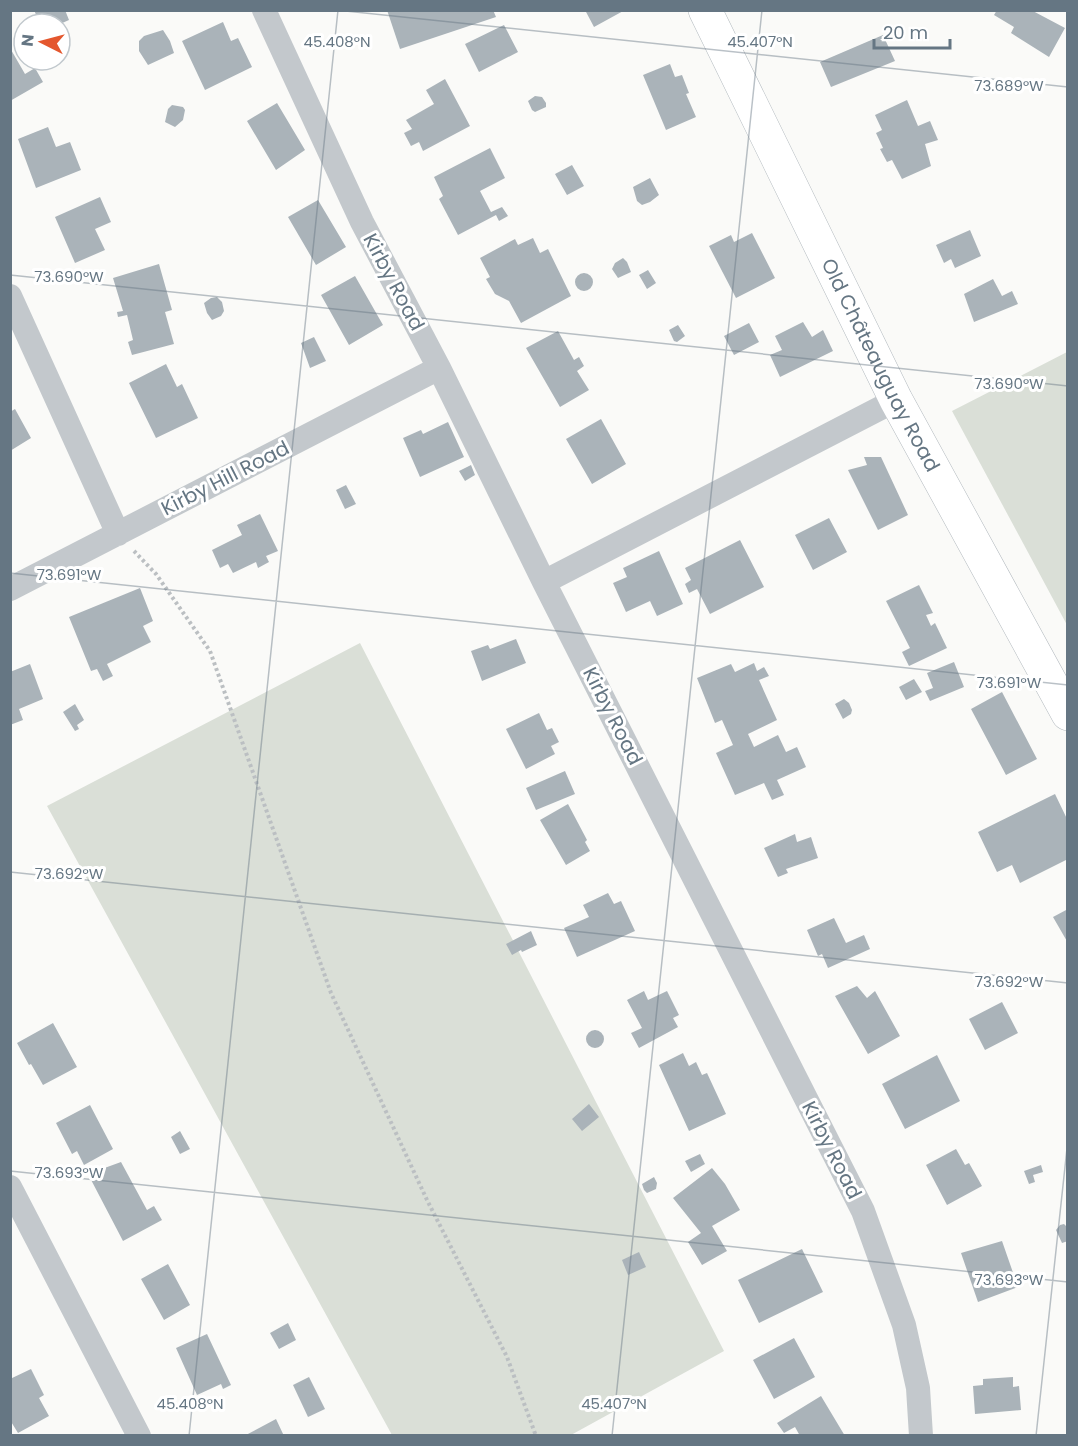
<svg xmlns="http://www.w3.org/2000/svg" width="1078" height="1446" viewBox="0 0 1078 1446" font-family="Poppins,sans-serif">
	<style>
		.green { fill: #dadfd7 }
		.building { fill: #aab3b9 }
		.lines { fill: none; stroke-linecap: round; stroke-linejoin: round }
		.secondary-casing { stroke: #b3babf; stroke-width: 34 }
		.path { stroke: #bbbfc2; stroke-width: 4; stroke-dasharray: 3 3; stroke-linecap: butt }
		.street { stroke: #c3c8cc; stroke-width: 24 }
		.secondary { stroke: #fff; stroke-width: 33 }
		.ticks { fill: none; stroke: #657683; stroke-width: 1.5; stroke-opacity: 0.45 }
		.labels { text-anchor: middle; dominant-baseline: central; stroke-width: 6; stroke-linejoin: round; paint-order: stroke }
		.street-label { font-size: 20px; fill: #657683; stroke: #fff }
		.ticks-label { font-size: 15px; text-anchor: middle; fill: #657683; stroke: #fff; stroke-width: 6; stroke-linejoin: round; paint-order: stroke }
	</style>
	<rect width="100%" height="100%" fill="#fafaf8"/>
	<path class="green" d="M1067 352V625L952 411Z
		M360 643 724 1351 571 1435H392L47 806Z"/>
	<path class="building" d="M34 10H65L69 20 60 24H40Z
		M387 10H493L496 17 400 49Z
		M585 10H625L594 27Z
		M997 10H1031L1065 28 1049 57 1011 33 1014 27 994 15Z
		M223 22 231 41 238 38 252 67 205 90 182 41Z
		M504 25 518 52 479 72 465 44Z
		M163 30 170 41 174 53 148 65 139 51V41L144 36Z
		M883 35 895 61 831 87 820 62Z
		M10 48 25 74 35 68 43 82 10 101Z
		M670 64 675 77 682 75 689 93 686 94 696 117 666 130 643 75Z
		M445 79 470 126 423 151 419 142 411 146 404 133 412 129 406 120 434 104 426 90Z
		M535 96 542 97 546 103V107L535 112 532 110 528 101Z
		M907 100 918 126 930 121 938 140 925 144 931 166 902 179 892 160 887 162 880 149 883 148 876 133 882 130 875 115Z
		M277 103 305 150 276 170 247 121Z
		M172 105 183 107 185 110 183 120 175 127 165 122 168 109Z
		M48 127 56 147 70 142 81 170 36 188 18 139Z
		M490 148 505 178 480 191 491 212 502 207 508 216 499 221 496 215 458 235 439 199 443 196 434 177Z
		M572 165 584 186 567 195 555 174Z
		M650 178 659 195 650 202 642 205 637 201 633 187Z
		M100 197 111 222 95 229 105 250 75 263 55 217Z
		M318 200 346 247 316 265 288 217Z
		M970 230 981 256 955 268 951 259 944 263 936 245Z
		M752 233 775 278 736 298 709 246 731 235 734 242Z
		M533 238 540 253 548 249 571 296 521 323 509 301 495 294 486 279 490 277 480 258 515 239 518 245Z
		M623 258 627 262 631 272 618 278 612 269 615 263Z
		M159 264 172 310 165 312 174 344 132 355 128 342 133 340 127 315 118 317 117 312 123 311 113 278Z
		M648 270 656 283 647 289 639 275Z
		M575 282a9 9 0 1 1 18 0a9 9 0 1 1-18 0Z
		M355 276 383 325 349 345 321 295Z
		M993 279 1002 296 1012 291 1018 304 974 322 964 294Z
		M217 297 222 302 224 311 221 316 212 320 207 313 204 303 211 298Z
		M803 322 812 337 823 330 833 351 780 377 770 355 782 350 775 336Z
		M749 323 759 342 734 355 724 336Z
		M678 325 685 336 677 342 674 341 669 330Z
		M558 331 574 360 579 357 584 366 577 371 589 390 560 407 526 348Z
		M314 337 326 361 310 368 301 343Z
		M166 364 177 387 182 384 198 418 156 438 129 383Z
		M15 409 31 438 10 451V412Z
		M601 419 626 464 592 484 566 439Z
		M448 422 464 457 420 477 403 438 421 430 423 434Z
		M864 457H881L908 515 878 530 848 470 867 465Z
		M471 465 475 475 465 481 459 471Z
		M346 485 356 504 345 509 336 490Z
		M260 514 278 551 266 556 269 562 258 568 256 562 233 573 228 564 220 568 212 550 242 535 237 525Z
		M829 518 847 552 813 570 795 535Z
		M740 540 764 587 710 614 697 589 689 593 685 584 691 580 685 568Z
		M659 551 683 604 657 616 650 601 626 612 613 583 627 577 623 568Z
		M919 585 933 613 926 615 931 626 935 623 947 648 909 666 902 652 910 648 886 601Z
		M140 588 153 621 143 626 151 642 107 664 113 676 103 681 97 669 91 671 69 617Z
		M516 639 526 663 482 681 471 651 488 645 490 649Z
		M954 662 964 687 930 701 925 691 933 688 927 673Z
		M754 663 757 671 764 667 769 676 759 680 777 720 748 734 754 747 778 735 786 752 797 747 806 767 777 780 784 795 772 800 764 783 735 795 716 753 733 745 722 720 715 723 697 678 731 664 735 672Z
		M30 664 43 699 19 709 23 720 10 725V672Z
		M914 679 922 692 906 700 899 687Z
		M1002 692 1037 759 1006 775 971 709Z
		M844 699 849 703 852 710 851 714 843 719 835 704Z
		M75 704 84 720 77 725 79 729 75 731 63 712Z
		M539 713 547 730 552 728 559 742 551 746 555 754 526 769 506 729Z
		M565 771 575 794 536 810 526 788Z
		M1055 794 1068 821V859L1020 883 1012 865 997 872 978 832Z
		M568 804 587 840 585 842 590 851 566 865 540 820Z
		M795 834 797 842 811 837 818 858 786 869 788 873 778 877 764 848Z
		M608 893 614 904 621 901 635 931 577 957 564 928 589 917 583 905Z
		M1068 909V943L1053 917Z
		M834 918 846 943 864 935 870 949 828 968 822 954 818 956 807 930Z
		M531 931 537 945 522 952 521 950 512 955 506 944Z
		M857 986 867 998 875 991 900 1036 868 1054 835 996Z
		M644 991 648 1000 667 991 679 1015 673 1018 678 1027 639 1048 631 1033 642 1028 627 1000Z
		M1002 1002 1018 1033 985 1050 969 1019Z
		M53 1023 77 1067 43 1085 31 1064 29 1065 17 1043Z
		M586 1039a9 9 0 1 1 18 0a9 9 0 1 1-18 0Z
		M683 1053 689 1066 696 1062 702 1075 707 1073 726 1114 689 1131 659 1065Z
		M937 1055 960 1101 905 1129 882 1084Z
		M589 1104 599 1117 582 1131 572 1119Z
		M90 1105 113 1149 84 1165 77 1151 72 1154 56 1123Z
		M180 1131 190 1149 180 1154 171 1137Z
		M956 1149 965 1165 969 1163 982 1186 947 1205 926 1165Z
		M700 1154 705 1164 691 1172 685 1161Z
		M121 1162 147 1210 154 1206 162 1220 123 1241 88 1174Z
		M1041 1165 1043 1172 1033 1175 1035 1182 1029 1184 1024 1171Z
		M712 1168 725 1184 740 1210 712 1226 727 1251 702 1265 688 1242 701 1233 673 1198Z
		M654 1177 657 1183 656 1189 647 1193 644 1190 642 1184Z
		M1064 1224 1068 1228V1241L1062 1243 1056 1230 1060 1225Z
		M1002 1241 1018 1287 978 1302 961 1253Z
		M802 1249 823 1292 759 1323 738 1280Z
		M639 1252 646 1267 628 1275 622 1260Z
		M168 1264 190 1305 164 1320 141 1279Z
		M288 1323 296 1340 279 1349 270 1333Z
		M207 1334 231 1385 223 1389 221 1384 197 1395 176 1348Z
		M794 1338 815 1377 774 1399 753 1360Z
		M31 1369 44 1395 39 1398 49 1416 18 1433 10 1420V1379Z
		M309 1377 325 1409 308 1417 293 1385Z
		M1013 1377V1387L1019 1386 1021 1410 975 1414 973 1386 983 1385V1379Z
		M821 1396 845 1436H800L795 1427 784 1433 777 1423Z
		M276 1419 284 1436H244Z"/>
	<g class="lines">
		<g class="secondary-casing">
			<g id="secondary">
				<path id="s1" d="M705 10 896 400 1068 714"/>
			</g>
		</g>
		<path class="path" d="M134 551 156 574 210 651 331 993 427 1200 507 1357 536 1436"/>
		<path class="street" d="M264 10 362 222 439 368 544 582 863 1211 904 1325 918 1388 921 1436
			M10 296 118 534
			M544 582 896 400
			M10 589 439 368
			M10 1187 139 1436"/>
		<use href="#secondary" class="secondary"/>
	</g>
	<path class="ticks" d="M336 10 1068 87M10 275 1068 386M10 573 1068 685M10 872 1068 983M10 1171 1068 1282M189 1436 338 10M612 1436 762 10M1036 1436 1068 1139"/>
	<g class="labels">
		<g class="street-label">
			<text transform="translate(394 282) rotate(62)">Kirby Road</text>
			<text stroke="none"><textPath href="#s1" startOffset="396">Old Châteauguay Road</textPath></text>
			<text transform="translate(225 478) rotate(-27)">Kirby Hill Road</text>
			<text transform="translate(613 716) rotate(63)">Kirby Road</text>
			<text transform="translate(832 1150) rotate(63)">Kirby Road</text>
		</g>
	</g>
	<g class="ticks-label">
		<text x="337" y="47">45.408°N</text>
		<text x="760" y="47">45.407°N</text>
		<text x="1009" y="91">73.689°W</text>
		<text x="69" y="282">73.690°W</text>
		<text x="1009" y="389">73.690°W</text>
		<text x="69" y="580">73.691°W</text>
		<text x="1009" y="688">73.691°W</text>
		<text x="69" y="879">73.692°W</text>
		<text x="1009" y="987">73.692°W</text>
		<text x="69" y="1178">73.693°W</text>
		<text x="1009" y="1285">73.693°W</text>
		<text x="190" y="1409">45.408°N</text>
		<text x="614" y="1409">45.407°N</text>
	</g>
	<rect width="1078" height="1446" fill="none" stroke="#657683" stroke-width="24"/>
	<g transform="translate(42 42) rotate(276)"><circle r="28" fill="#ffffff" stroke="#c1c8cd" stroke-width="1.5"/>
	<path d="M0-4.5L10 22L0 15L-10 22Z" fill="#e4572e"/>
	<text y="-9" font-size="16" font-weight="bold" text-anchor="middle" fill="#657683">N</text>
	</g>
	<path d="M874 39v9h76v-9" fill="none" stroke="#657683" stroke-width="3"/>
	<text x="883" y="39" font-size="18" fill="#657683" stroke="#ffffff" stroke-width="4.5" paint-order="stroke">20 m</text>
</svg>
